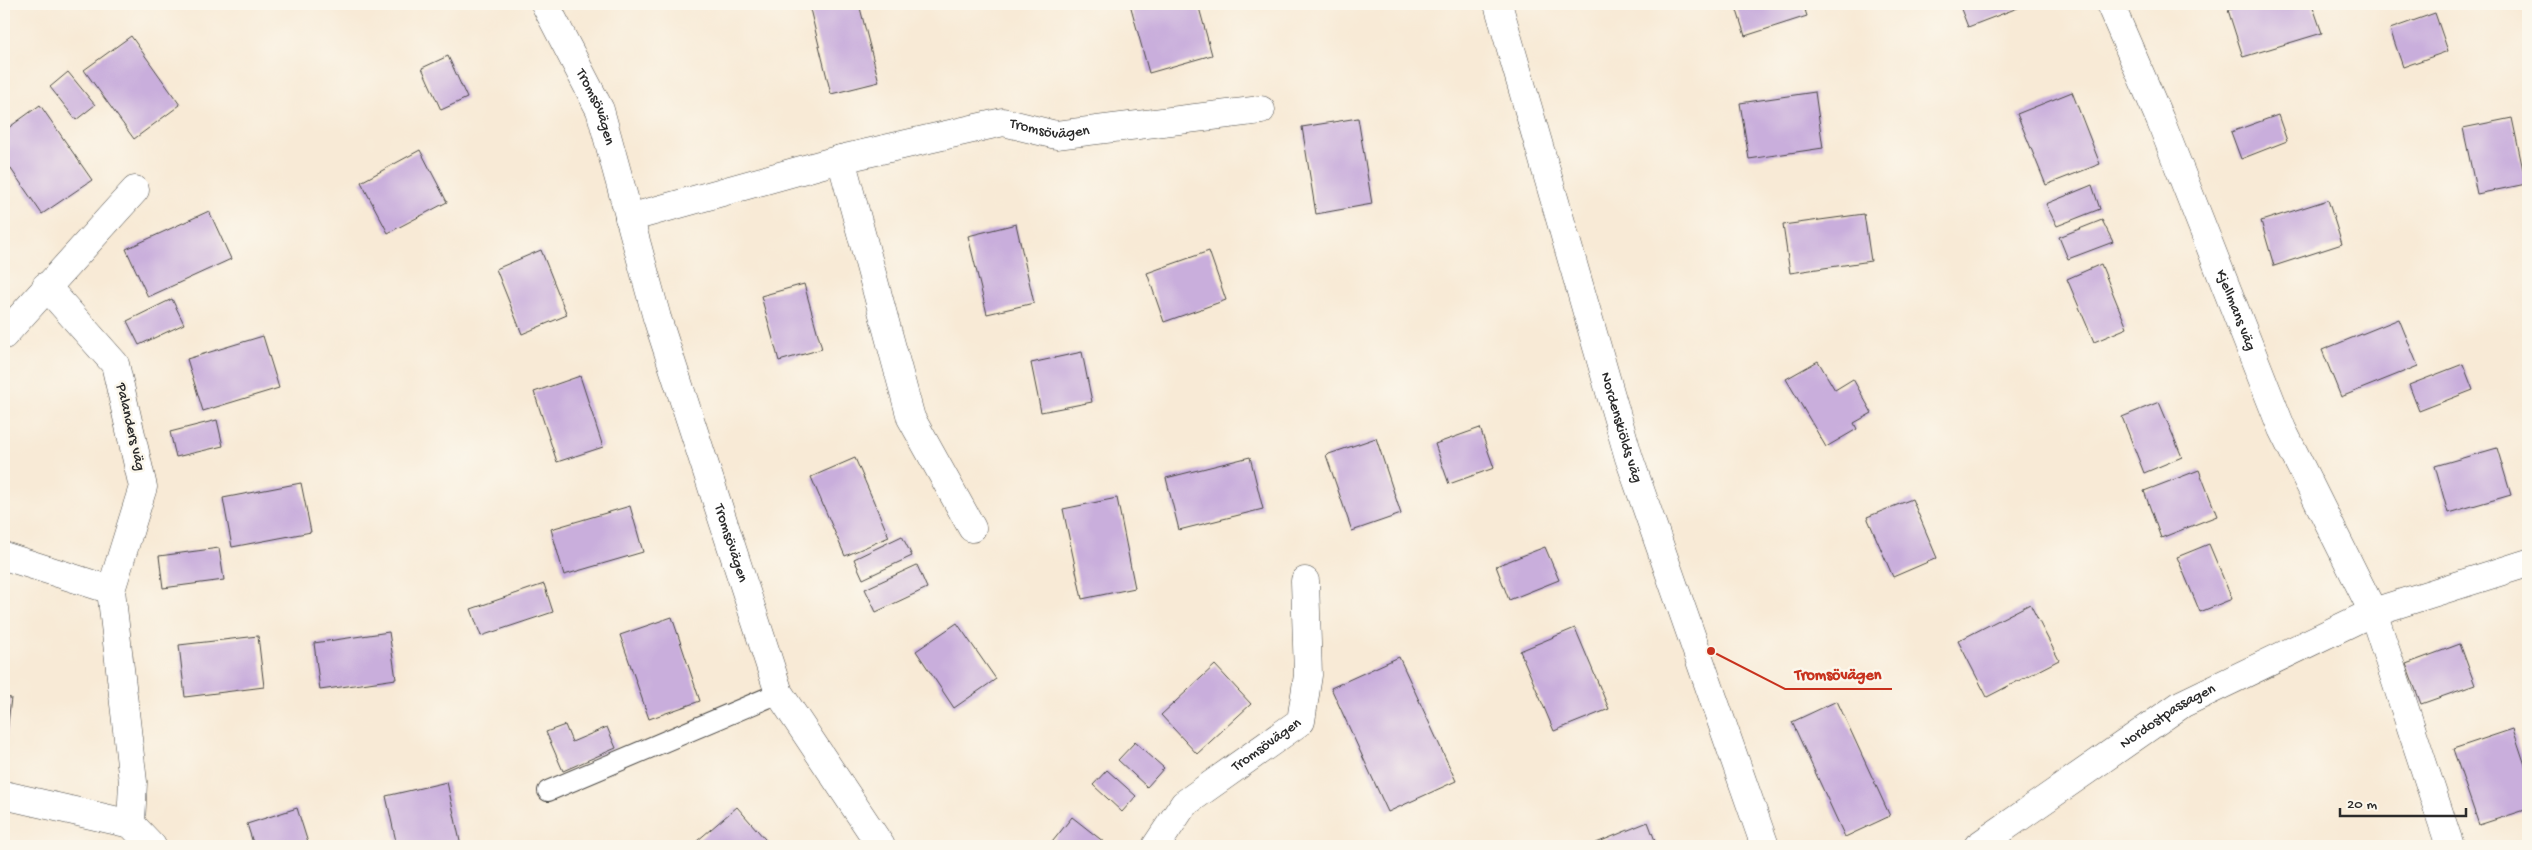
<svg xmlns="http://www.w3.org/2000/svg" width="2532" height="850" viewBox="0 0 2532 850" font-family="'Gochi Hand',sans-serif">
	<style>
		.building { fill: #c9aedc }
		.lines { fill: none; stroke-linecap: round; stroke-linejoin: round }
		.service-casing { stroke: #4a4845; stroke-width: 22 }
		.minor-casing { stroke: #4a4845; stroke-width: 29 }
		.service { stroke: #fff; stroke-width: 20 }
		.minor { stroke: #fff; stroke-width: 28 }
		.labels { text-anchor: middle; dominant-baseline: central; stroke-width: 5; stroke-linejoin: round; paint-order: stroke }
		.street-label { font-size: 15px; fill: #2b2b2b; stroke: #fbf7ec }
		.leader { fill: none; stroke: #c8321e; stroke-width: 2 }
		.callout-dot { fill: #c8321e; stroke: #fbf7ec; stroke-width: 2 }
		.callout-label { font-size: 16px; text-anchor: middle; font-weight: bold; fill: #c8321e; stroke: #fbf7ec; stroke-width: 5; stroke-linejoin: round; paint-order: stroke }
	</style>
	<rect width="100%" height="100%" fill="#fbf7ec"/>
	<filter id="ink" filterUnits="userSpaceOnUse"><feTurbulence type="fractalNoise" baseFrequency=".02" numOctaves="2"/><feDisplacementMap in="SourceGraphic" scale="10" xChannelSelector="R" yChannelSelector="G"/><feConvolveMatrix kernelMatrix="1 2 1 2 8 2 1 2 1" color-interpolation-filters="sRGB"/></filter>
	<filter id="wash" filterUnits="userSpaceOnUse"><feTurbulence type="fractalNoise" baseFrequency=".0096" numOctaves="4" result="noise"/><feDisplacementMap in="SourceGraphic" scale="20" xChannelSelector="R" yChannelSelector="G"/><feGaussianBlur stdDeviation="1.12" result="paint"/><feColorMatrix in="noise" values="0 0 0 0 0 0 0 0 0 0 0 0 0 0 0 0 0 1.4 0 .05"/><feComposite in="paint" operator="in"/></filter>
	<g filter="url(#wash)">
		<rect width="100%" height="100%" fill="#f8ead6"/>
		<g id="blocks">
			<path class="building" d="M814 4H859L879 82 831 94 809 5Z
				M1130 4H1198L1212 55 1149 73Z
				M1735 4H1803L1807 16 1745 36Z
				M1959 4H2028L1968 27Z
				M2248 4H2312L2322 33 2243 57 2228 10Z
				M2435 13 2448 51 2403 67 2390 29Z
				M131 36 180 105 134 139 84 70Z
				M448 56 467 98 441 110 422 68Z
				M68 72 95 105 76 120 50 87Z
				M1815 92 1823 148 1749 159 1740 103Z
				M2072 92 2100 164 2046 185 2017 114Z
				M40 105 92 180 42 214 4 159V131Z
				M2278 115 2287 141 2241 159 2231 132Z
				M1358 118 1372 204 1316 214 1302 127Z
				M2512 118 2526 184 2477 194 2463 128Z
				M420 150 447 202 388 233 361 182Z
				M2092 185 2100 209 2057 226 2046 204Z
				M2328 200 2342 244 2274 266 2261 221Z
				M209 211 231 259 148 297 126 249Z
				M1864 214 1871 261 1790 273 1783 225Z
				M2102 220 2113 242 2068 259 2059 237Z
				M1016 224 1034 303 987 314 968 236Z
				M541 250 567 315 522 334 496 269Z
				M1209 251 1226 300 1164 322 1147 273Z
				M2101 264 2127 328 2094 342 2067 279Z
				M804 284 822 349 779 361 761 296Z
				M172 299 184 324 139 345 127 321Z
				M2399 319 2418 366 2341 397 2322 350Z
				M263 336 279 388 203 411 187 359Z
				M1082 352 1092 402 1041 412 1031 363Z
				M1818 361 1835 390 1853 379 1872 413 1854 423 1857 429 1826 447 1786 379Z
				M2463 364 2473 390 2419 411 2409 385Z
				M580 376 603 447 557 462 534 392Z
				M2159 402 2182 457 2144 473 2122 417Z
				M217 420 223 446 176 457 170 432Z
				M1480 428 1494 468 1449 484 1435 444Z
				M1376 438 1401 514 1352 531 1326 455Z
				M2497 448 2511 495 2448 513 2435 466Z
				M1250 457 1263 509 1179 530 1166 478Z
				M855 458 889 537 845 556 811 477Z
				M2199 470 2217 516 2161 538 2144 491Z
				M301 483 311 532 232 547 223 498Z
				M1117 498 1135 588 1082 599 1063 509Z
				M1912 499 1937 558 1893 577 1867 517Z
				M630 506 643 552 564 575 551 529Z
				M902 536 912 556 863 579 854 559Z
				M2209 544 2232 599 2200 612 2177 557Z
				M1545 547 1559 580 1509 600 1496 566Z
				M219 548 224 580 163 588 159 556Z
				M917 565 927 588 876 612 865 589Z
				M544 584 553 612 481 636 471 609Z
				M2030 604 2059 660 1987 697 1958 641Z
				M672 617 700 701 649 719 620 635Z
				M957 623 996 679 954 708 916 651Z
				M1575 628 1609 709 1554 731 1520 651Z
				M389 632 396 679 320 690 314 643Z
				M258 636 264 687 185 697 179 645Z
				M2460 644 2475 685 2421 704 2406 664Z
				M1399 657 1456 781 1388 812 1331 688Z
				M1215 665 1251 704 1197 754 1161 715Z
				M4 697 11 698 5 749 4 748Z
				M1837 701 1890 816 1845 837 1792 722Z
				M565 725 572 742 607 727 616 748 563 771 546 732Z
				M2513 729 2528 774V809L2479 825 2453 749Z
				M1135 742 1164 768 1147 787 1118 760Z
				M1107 770 1136 796 1122 812 1093 785Z
				M447 782 461 846H397L386 796Z
				M737 807 771 846H701L697 841Z
				M297 808 309 846H254L247 824Z
				M1072 817 1109 846H1049Z
				M1648 822 1657 846H1589Z"/>
		</g>
	</g>
	<g filter="url(#ink)">
		<use href="#blocks" fill-opacity="0" stroke="#4a4845" stroke-width="1"/>
		<g class="lines">
			<g class="service-casing">
				<path id="service" d="M548 791 779 693"/>
			</g>
			<g class="minor-casing">
				<g id="minor">
					<path id="s1" d="M545 4 600 110 657 318 779 693 881 846"/>
					<path id="s2" d="M1498 4 1629 458 1765 846"/>
					<path id="s3" d="M2110 4 2161 122 2282 429 2373 612 2450 846"/>
					<path d="M629 218 841 159"/>
					<path d="M4 335 135 190"/>
					<path id="s4" d="M972 528 911 418 841 159 1003 122 1056 135 1261 110"/>
					<path d="M4 556 111 590 143 487 115 364 46 286"/>
					<path d="M111 590 133 782 131 824"/>
					<path d="M4 795 131 824 152 846"/>
					<path id="s5" d="M1156 846 1184 804 1301 721 1308 675 1305 581"/>
					<path id="s6" d="M1978 846 2182 704 2373 612 2528 563"/>
				</g>
			</g>
			<use href="#service" class="service"/>
			<use href="#minor" class="minor"/>
		</g>
	</g>
	<g class="labels">
		<g class="street-label">
			<text stroke="none"><textPath href="#s1" startOffset="115">Tromsövägen</textPath></text>
			<text stroke="none"><textPath href="#s4" startOffset="608">Tromsövägen</textPath></text>
			<text stroke="none"><textPath href="#s3" startOffset="331">Kjellmans väg</textPath></text>
			<text transform="translate(130 427) rotate(77)">Palanders väg</text>
			<text stroke="none"><textPath href="#s2" startOffset="441">Nordenskiölds väg</textPath></text>
			<text stroke="none"><textPath href="#s1" startOffset="572">Tromsövägen</textPath></text>
			<text stroke="none"><textPath href="#s6" startOffset="230">Nordostpassagen</textPath></text>
			<text stroke="none"><textPath href="#s5" startOffset="152">Tromsövägen</textPath></text>
		</g>
	</g>
	<path class="leader" d="M1711 651L1785 689H1892"/>
	<circle class="callout-dot" cx="1711" cy="651" r="5"/>
	<g class="callout-label">
		<text x="1838" y="679">Tromsövägen</text>
	</g>
	<rect width="2532" height="850" fill="none" stroke="#fbf7ec" stroke-width="20"/>
	<path d="M2340 808v8h126v-8" fill="none" stroke="#2b2b2b" stroke-width="2.5"/>
	<text x="2347" y="808" font-size="15" fill="#2b2b2b" stroke="#fbf7ec" stroke-width="4" paint-order="stroke">20 m</text>
</svg>
